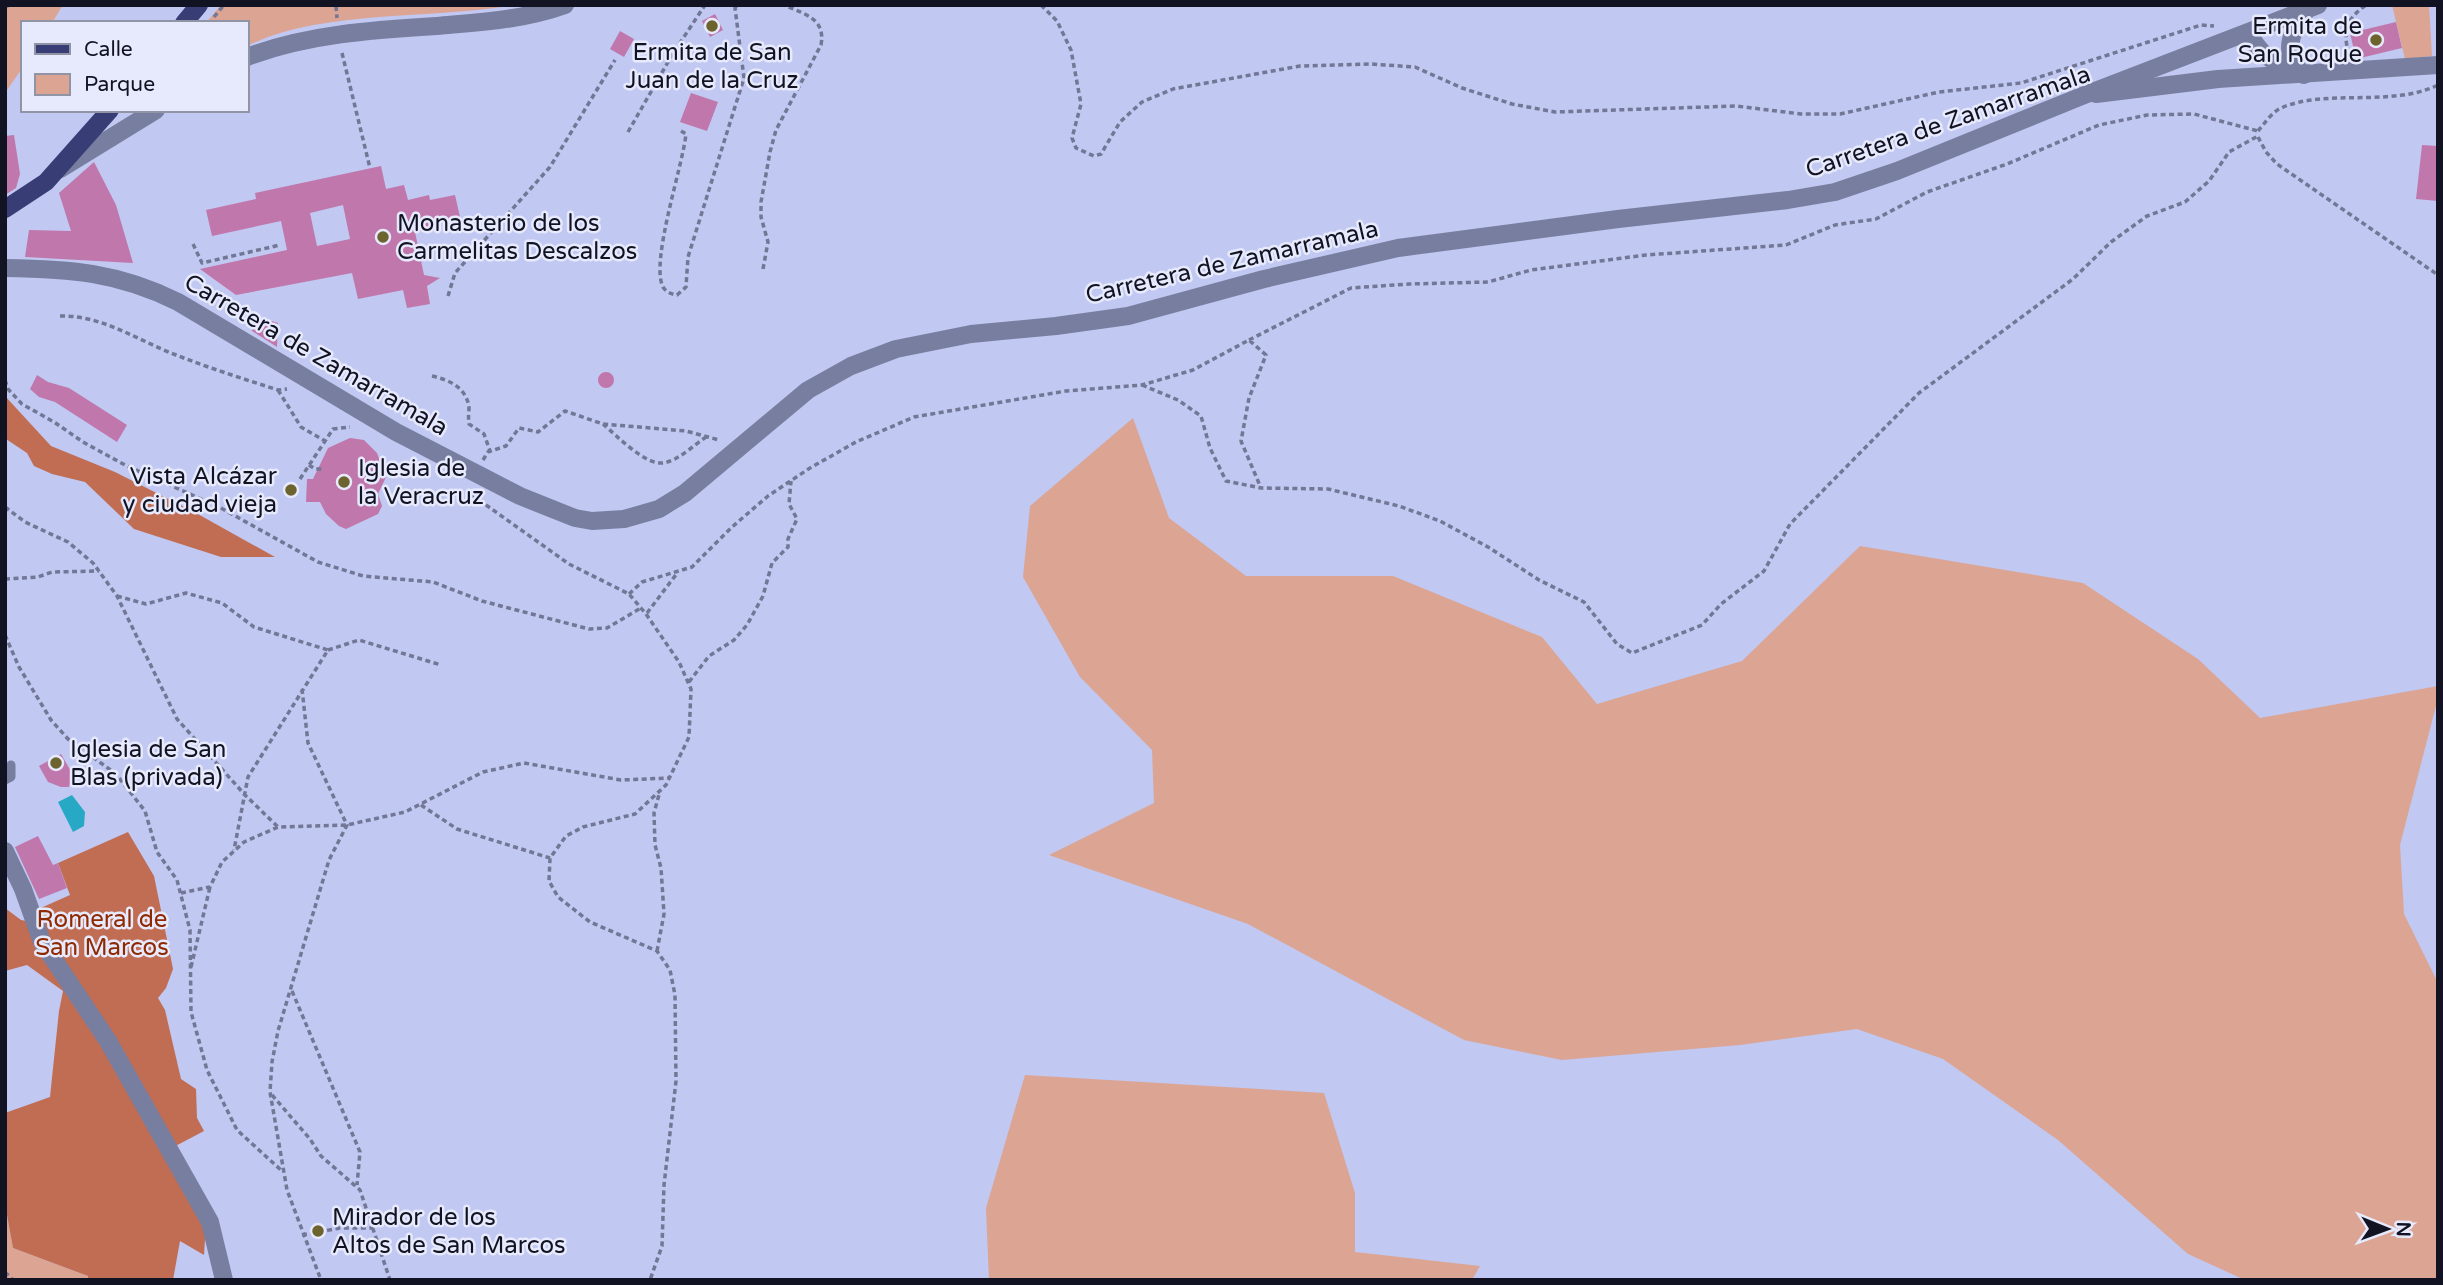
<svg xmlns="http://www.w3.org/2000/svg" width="2443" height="1285" viewBox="0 0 2443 1285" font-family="'Varela Round',sans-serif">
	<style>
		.green { fill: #dca493 }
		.forest { fill: #c06d53 }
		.water { fill: #27a9c6 }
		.building { fill: #c077ac; fill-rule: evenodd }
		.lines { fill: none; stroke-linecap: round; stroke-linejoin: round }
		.path { stroke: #727795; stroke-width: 3.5; stroke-dasharray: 5 3.5; stroke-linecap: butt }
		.service { stroke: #787e9f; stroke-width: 9 }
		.minor { stroke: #787e9f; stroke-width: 18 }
		.tertiary { stroke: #787e9f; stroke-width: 18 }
		.primary { stroke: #383d76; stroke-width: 18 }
		.poi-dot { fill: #6d632f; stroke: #e7eafc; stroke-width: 2.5 }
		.labels { text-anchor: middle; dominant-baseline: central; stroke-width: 5; stroke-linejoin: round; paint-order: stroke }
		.poi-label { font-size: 24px; fill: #111322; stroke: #e7eafc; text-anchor: start }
		.street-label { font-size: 24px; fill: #111322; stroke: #e7eafc }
		.park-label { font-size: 24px; fill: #8f2901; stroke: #e7eafc }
	</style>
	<rect width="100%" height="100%" fill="#c1c8f2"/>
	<path class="green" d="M5 5H66L61 8 52 23H23V67L5 93Z
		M221 5H515C432 20 322 9 247 46V23H206Z
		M2392 5H2429L2432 56 2405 59Z
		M1133 418 1169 518 1246 576H1393L1542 637 1597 704 1742 661 1860 546 2083 583 2198 659 2260 718 2438 686V698L2400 845 2404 914 2438 983V1280H2245L2188 1254 2058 1140 1943 1059 1857 1029 1740 1045 1562 1060 1464 1040 1248 924 1049 855 1154 803 1152 750 1080 677 1023 577 1030 506Z
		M1025 1075 1324 1093 1355 1193V1252L1480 1266 1472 1280H989L986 1208Z
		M5 1204 13 1248 88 1276V1280H5Z"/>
	<path class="forest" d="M5 396 51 446 115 472 196 513 275 557H221L134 529 85 482 52 474 34 466 27 453 6 439Z
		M128 832 154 876 173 969 166 988 158 998 165 1010 181 1079 196 1089 197 1118 204 1131 166 1151 206 1223 204 1255 180 1241 173 1280H88V1276L13 1248 5 1204V1113L50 1097 59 1011 63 991 27 965 5 971V908L21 920 38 923 34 911 70 895 58 863Z"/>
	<path class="water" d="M72 795 85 812 84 826 73 832 58 802Z"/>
	<path class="building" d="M715 14 723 30 710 37 702 21Z
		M2396 22 2402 48 2356 59 2350 33Z
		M620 31 634 39 624 57 610 49Z
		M691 93 718 102 707 131 680 122Z
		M14 135 20 174 16 188 5 195V136Z
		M2422 145 2438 146V201L2416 199Z
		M94 162 116 205 133 263 25 257 29 230 71 231 59 193Z
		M381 166 386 189 404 185 408 200 429 195 430 200 455 195 460 217 435 223 436 228 415 232 424 275 440 278 427 286 430 304 407 308 403 290 358 299 352 273 236 295 200 269 287 250 281 221 212 236 206 210 256 199 255 193ZM343 205 350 239 317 246 310 213Z
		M255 316 278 323 277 347 252 331Z
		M598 380a8 8 0 1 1 16 0a8 8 0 1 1-16 0Z
		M37 375 48 382 69 388 127 425 117 442 55 402 39 397 30 389Z
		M350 438 364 440 377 453 386 477 378 494 382 506 378 514 346 529 339 526 326 514 320 502H306L307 479H313L328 448Z
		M61 754 72 773 69 787H61L48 782 39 766Z
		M38 836 53 865 58 863 67 888 39 899 15 847Z"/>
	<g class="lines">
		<path class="path" d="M1041 5 1057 21 1071 50 1081 104 1072 138 1076 148 1094 156 1101 154 1120 122 1142 102 1173 89 1300 66 1371 64 1415 67 1462 88 1512 104 1555 112 1736 106 1801 114H1840L1939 92 2021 83 2201 25 2214 26
			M336 6 337 18
			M5 7 10 5
			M214 17 224 5
			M342 53 370 168
			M2349 54C2342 32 2347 18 2366 5
			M681 131 686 134C683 165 650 262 663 287 666 292 671 294 677 295L686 287 688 257 744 78 735 8 738 5
			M2258 131C2265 123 2271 113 2281 108 2327 88 2390 108 2438 85
			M628 132 672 55 705 5
			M2258 137 2266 152 2277 164 2438 275
			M193 244 202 263 280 245
			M763 269 768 242 761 217V202L770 152 776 130 821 45C826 18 804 14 784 5
			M448 296 455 273 550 167 615 60
			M60 316C102 315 137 340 176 355 209 368 244 379 278 390L287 389
			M1249 340 1351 288 1409 284 1488 282 1531 270 1646 255 1786 245 1835 225 1876 219 1927 192 2007 164 2099 125 2147 115 2194 114 2258 131
			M432 376C449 380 466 387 469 407 469 413 468 417 469 424L484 434 490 451
			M5 380 8 389 22 404 54 422 83 442 125 465 219 507 318 562 363 576 433 582 482 601 589 629 607 628 641 608
			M1142 385 1178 400 1201 416 1210 448 1226 481 1261 488 1328 489 1399 506 1440 521 1488 547 1539 580 1584 602 1617 644 1632 653 1702 625 1721 604 1764 571 1790 524 1919 393 2073 279 2111 242 2147 216 2185 202 2209 181 2229 152 2258 136
			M278 390 301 427 325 441
			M603 424C617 436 645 465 663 463 678 461 694 445 706 437
			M483 460 488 452 506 446 519 428 538 432 565 411 603 424 686 431 719 440
			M309 465 315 469H322
			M300 479 333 429 350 427
			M472 495 569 564 629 594 646 614 679 662 691 689 689 737 666 785 635 814 583 827 566 836 550 858 549 881 558 897 590 922 657 951 670 970 675 995 676 1081 664 1185 662 1246 650 1280
			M5 507 25 522 68 542 93 563 117 596 177 719 245 795 278 827
			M5 579 38 577 52 572 99 571
			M629 594 642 582 692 567 732 527 768 496 810 468 856 442 914 417 1066 391 1142 385 1193 370 1249 340 1266 355 1249 398 1241 441 1261 488
			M117 596 146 604 186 593 222 603 254 627 328 650 248 777 234 850
			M647 613 678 572
			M5 635 19 667 51 720 68 739 116 774 145 811 157 852 177 880 190 930 191 1012 207 1070 237 1130 282 1171
			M328 650 359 640 441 665
			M689 682 709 656 734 640 747 625 763 596 772 563 788 547V539L797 519 789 504 791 481
			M302 689 308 743 347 825 329 860 278 1031 272 1062 270 1092 287 1190 321 1280
			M421 805 457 829 550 858
			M181 893 210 887 222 862 244 842 278 827 347 825 405 812 483 772 524 763 621 780 670 778
			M657 951 664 914 661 868 655 845 654 813 660 791
			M191 967 210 887
			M292 991 360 1152 357 1185
			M272 1095 310 1139 321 1156 360 1190 390 1280
			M302 1235 340 1228H373
			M5 1272 13 1280"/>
		<path class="service" d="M5 780 11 777V765"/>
		<path class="minor" d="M247 57C308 34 373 30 437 26 481 22 523 20 565 5
			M2096 94 2218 79 2438 65
			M60 169 156 110
			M5 851 23 889 42 942 108 1041 210 1222 224 1280"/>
		<path class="tertiary" d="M2248 33C2260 52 2271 65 2295 67
			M2304 75C2281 54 2290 33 2306 11
			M5 268C70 269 118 272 178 302L396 432 520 496 575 518 592 521 624 519 659 509 685 493 808 390 851 366 896 349 971 334 1056 326 1128 316 1264 279 1398 248 1618 219 1788 200 1835 192 1897 171 2082 96 2318 5"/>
		<path class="primary" d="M184 23 199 5
			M5 209 46 182 110 110"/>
	</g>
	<g class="poi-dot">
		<circle cx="712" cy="26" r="7"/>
		<circle cx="2376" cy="40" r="7"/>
		<circle cx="383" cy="237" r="7"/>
		<circle cx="344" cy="482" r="7"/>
		<circle cx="291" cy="490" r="7"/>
		<circle cx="56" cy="763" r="7"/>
		<circle cx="318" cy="1231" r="7"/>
	</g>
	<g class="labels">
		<g class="poi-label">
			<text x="2362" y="26" text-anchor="end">Ermita de<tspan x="2362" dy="28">San Roque</tspan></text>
			<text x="712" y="52" text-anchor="middle">Ermita de San<tspan x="712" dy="28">Juan de la Cruz</tspan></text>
			<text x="397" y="223">Monasterio de los<tspan x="397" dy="28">Carmelitas Descalzos</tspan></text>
			<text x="358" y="468">Iglesia de<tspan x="358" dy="28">la Veracruz</tspan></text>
			<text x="277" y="476" text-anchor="end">Vista Alcázar<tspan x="277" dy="28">y ciudad vieja</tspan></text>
			<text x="70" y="749">Iglesia de San<tspan x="70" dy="28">Blas (privada)</tspan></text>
			<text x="332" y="1217">Mirador de los<tspan x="332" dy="28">Altos de San Marcos</tspan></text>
		</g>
		<g class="street-label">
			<text transform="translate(1948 122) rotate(-19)">Carretera de Zamarramala</text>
			<text transform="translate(1232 262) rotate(-13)">Carretera de Zamarramala</text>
			<text transform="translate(316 355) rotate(30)">Carretera de Zamarramala</text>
		</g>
		<g class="park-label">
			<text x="102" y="919">Romeral de<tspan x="102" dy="28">San Marcos</tspan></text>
		</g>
	</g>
	<rect width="2443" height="1285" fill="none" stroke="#111322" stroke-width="14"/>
	<rect x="21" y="21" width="228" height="91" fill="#e7eafc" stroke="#9194a5" stroke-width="2"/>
	<rect x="35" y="44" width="35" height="10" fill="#383d76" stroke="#9194a5" stroke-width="2"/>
	<text x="84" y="56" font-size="21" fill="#111322">Calle</text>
	<rect x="35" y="74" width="35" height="21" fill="#dca493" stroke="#9194a5" stroke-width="2"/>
	<text x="84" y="91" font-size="21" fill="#111322">Parque</text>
	<g transform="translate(2387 1229) rotate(91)" stroke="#e7eafc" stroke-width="5" paint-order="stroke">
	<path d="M0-5L12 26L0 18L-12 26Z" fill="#111322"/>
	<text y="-10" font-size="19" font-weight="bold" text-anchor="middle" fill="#111322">N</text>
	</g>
</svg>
